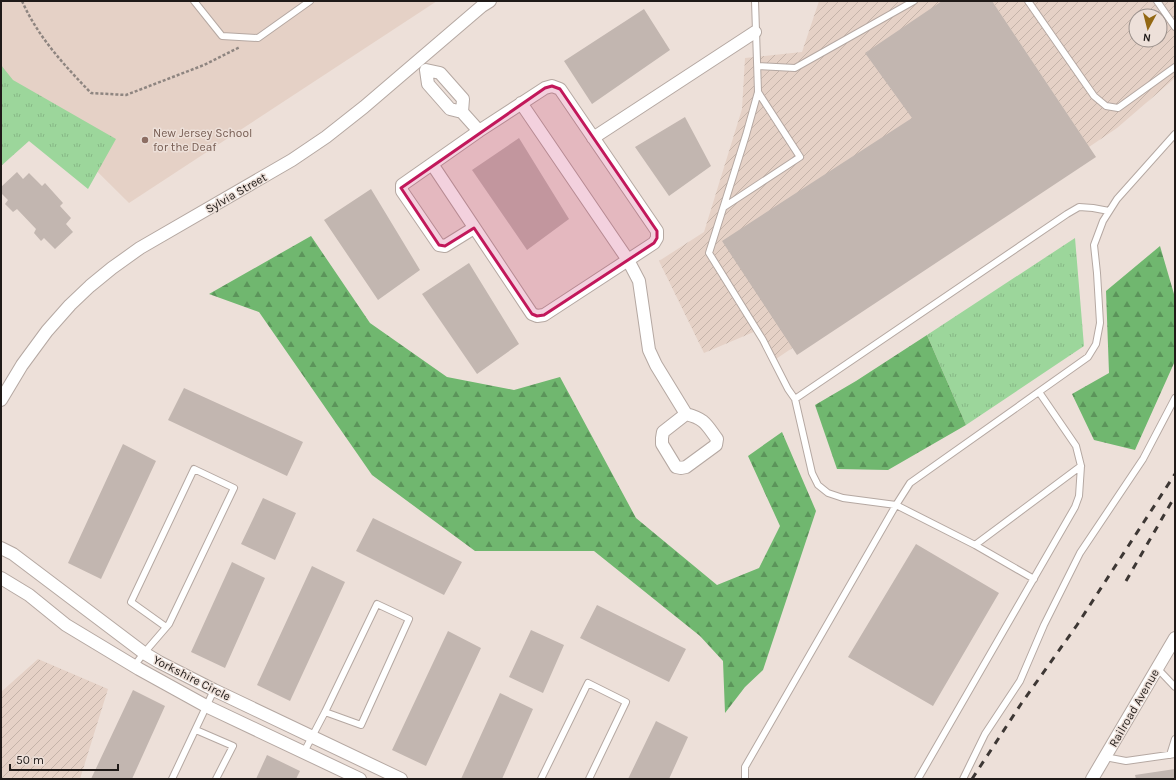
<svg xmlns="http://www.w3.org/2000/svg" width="1176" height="780" viewBox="0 0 1176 780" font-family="Karla,sans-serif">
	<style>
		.industrial { fill: url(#industrial-furrows); fill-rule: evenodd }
		.built { fill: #e5d1c6 }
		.grass { fill: url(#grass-tufts) }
		.forest { fill: url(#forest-firs) }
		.building { fill: #c2b6b0 }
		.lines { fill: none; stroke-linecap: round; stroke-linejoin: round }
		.service-casing { stroke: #b5a8a2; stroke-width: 8 }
		.minor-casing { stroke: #b5a8a2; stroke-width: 14 }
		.path { stroke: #8e8580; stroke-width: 2.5; stroke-dasharray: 3 2; stroke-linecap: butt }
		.service { stroke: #fff; stroke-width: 6 }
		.minor { stroke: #fff; stroke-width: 12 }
		.rail { stroke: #3d3734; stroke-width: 3; stroke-dasharray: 7 7; stroke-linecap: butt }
		.marked { fill: #c2185b; fill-opacity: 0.2; stroke: #c2185b; stroke-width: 3; stroke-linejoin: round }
		.education-dot { fill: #8d6e63; stroke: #ede0d9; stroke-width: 1.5 }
		.labels { text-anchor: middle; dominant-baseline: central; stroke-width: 3; stroke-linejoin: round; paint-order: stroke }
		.education-label { font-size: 12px; fill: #785e54; stroke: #ede0d9; text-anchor: start }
		.street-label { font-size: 12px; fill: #1f1a18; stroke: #ede0d9 }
	</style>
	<defs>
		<pattern id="industrial-furrows" width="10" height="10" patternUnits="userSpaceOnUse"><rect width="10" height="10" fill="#e5d1c6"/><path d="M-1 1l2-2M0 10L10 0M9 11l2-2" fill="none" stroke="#c4b3a9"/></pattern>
		<pattern id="grass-tufts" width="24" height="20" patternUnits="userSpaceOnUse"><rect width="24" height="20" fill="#9cd69b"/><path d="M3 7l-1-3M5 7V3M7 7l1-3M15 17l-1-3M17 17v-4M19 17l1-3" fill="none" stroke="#86b785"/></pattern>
		<pattern id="forest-firs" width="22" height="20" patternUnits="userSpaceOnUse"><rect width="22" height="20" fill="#70b76f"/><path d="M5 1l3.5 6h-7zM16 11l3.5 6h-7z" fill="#5b945a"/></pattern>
	</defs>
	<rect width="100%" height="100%" fill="#ede0d9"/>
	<path class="industrial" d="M819 1H1175V78L1117 128 776 359 756 331 704 353 659 261 704 232 742 109 745 58 802 52ZM1136 16H1160V40H1136Z
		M38 659 108 689 80 779H1V692Z"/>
	<path class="built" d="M1 1H437L129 203 1 76Z"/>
	<path class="grass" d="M1 65 13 80 116 139 88 189 29 141 1 166Z
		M1075 238 1084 346 966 425 927 335Z"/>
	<path class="forest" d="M311 236 370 323 447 377 514 390 560 377 636 518 717 585 759 568 780 526 748 456 782 432 816 511 763 670 745 687 725 713 723 661 700 636 594 551H475L372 475 259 312 209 294Z
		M1160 246 1174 294 1175 361 1135 450 1094 440 1072 394 1109 373 1106 291Z
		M927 335 966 425 888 470 837 469 815 405 856 381Z"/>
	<path class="building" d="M942 1H992L1096 157 797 355 722 241 912 118 865 53Z
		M644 9 670 50 592 104 564 61Z
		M685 117 711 166 669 196 635 147Z
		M519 138 569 219 527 250 472 170Z
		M17 172 23 179 29 173 42 186 45 183 63 203 60 206 71 218 66 224 73 232 55 249 44 238 41 241 34 233 36 229 17 209 13 212 5 204 8 200 1 193V187Z
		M371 189 420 270 378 300 324 220Z
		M469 263 519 344 477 374 422 294Z
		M184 388 303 442 287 476 168 420Z
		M123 444 156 461 101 579 68 563Z
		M263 498 296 513 275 560 241 544Z
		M373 518 462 562 444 595 356 551Z
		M916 544 999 593 933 706 848 657Z
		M232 562 265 578 225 668 191 652Z
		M312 566 345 582 290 701 257 685Z
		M597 605 686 649 669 682 580 638Z
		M531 630 564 645 543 693 509 677Z
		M448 631 481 648 426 766 392 750Z
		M133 690 165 706 132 779H91Z
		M500 693 533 709 502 779H461Z
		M656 721 688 737 669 779H628Z
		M267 755 300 771 296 779H256Z
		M1175 769V779H1136L1135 775Z"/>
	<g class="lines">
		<g class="service-casing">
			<path id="service" d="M194 1 222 36 258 38 310 1
				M755 1 758 92 746 135 709 253 763 340 788 389 795 399 1067 214 1079 207 1093 208 1109 211
				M1028 1 1094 96 1106 106 1118 108 1175 67
				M1157 1 1175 27
				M758 66 795 68 914 1
				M724 207 800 157 758 92
				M1081 466 975 545 896 505 910 483 1088 357 1096 344 1100 323 1097 273 1094 245 1103 221 1117 199 1175 134
				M975 545 1034 579
				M134 666 144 653 169 624 234 488 194 469 131 602 166 627
				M1157 668 1175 687
				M196 730 233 746 216 779
				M304 752 325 712 377 604 409 619 361 725 325 712
				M1170 755 1175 739
				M1105 757 1126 761 1175 754
				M172 779 214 690
				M541 779 588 683 626 702 589 779
				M745 779V767L896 505 843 498 828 493 818 485 812 473 795 399
				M918 779 1075 507 1079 496 1081 466 1076 446 1039 392
				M963 779 985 734 1020 681 1044 625 1080 553 1143 459 1175 398"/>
		</g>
		<g class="minor-casing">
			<path id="minor" d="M521 103 628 260 639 281 649 350 656 365 686 414C705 419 706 424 717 439L716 445 686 467 681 468 676 467 662 444V438L663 432 686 414
				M462 112 463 99 440 73 426 70 428 84 450 109 462 112 479 131 545 88 552 86 560 89 657 231V238L654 243 544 315 537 316 532 314 432 164 479 131
				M593 138 755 32
				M432 164 402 185V191L439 245 445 246 474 228
				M1 400 22 365 47 331 70 305 90 286 112 268 140 248 292 160 326 137 364 107 482 6 490 1
				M1 548 13 554 144 653 159 662 214 690 401 779
				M1 578 29 595 66 625 139 669 206 706 360 779
				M1092 779 1175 638"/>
		</g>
		<path class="path" d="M22 1C38 37 64 65 91 93L126 95 204 65 240 47"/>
		<use href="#service" class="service"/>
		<use href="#minor" class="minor"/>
		<path class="rail" d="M1126 581 1175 496
			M972 779 1021 704 1077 625 1175 474"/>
	</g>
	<path class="marked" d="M552 86 560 89 657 231V238L654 243 544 315 537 316 532 314 474 228 445 246 439 245 401 188 545 88Z"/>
	<circle class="education-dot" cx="145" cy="140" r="4"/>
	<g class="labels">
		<g class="education-label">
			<text x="153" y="133">New Jersey School<tspan x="153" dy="14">for the Deaf</tspan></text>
		</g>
		<g class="street-label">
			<text transform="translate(236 193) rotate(-30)">Sylvia Street</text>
			<text transform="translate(192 678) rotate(27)">Yorkshire Circle</text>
			<text transform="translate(1134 708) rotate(-60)">Railroad Avenue</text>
		</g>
	</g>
	<rect width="1176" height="780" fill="none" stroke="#1f1a18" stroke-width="4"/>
	<g transform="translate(1148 28) rotate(187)"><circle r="19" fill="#ede0d9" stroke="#9b918c"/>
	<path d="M0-3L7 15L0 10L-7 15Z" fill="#936813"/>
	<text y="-6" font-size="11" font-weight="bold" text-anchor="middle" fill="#1f1a18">N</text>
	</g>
	<path d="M10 764v6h108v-6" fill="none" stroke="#1f1a18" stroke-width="2"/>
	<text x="16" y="764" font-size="12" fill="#1f1a18" stroke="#ede0d9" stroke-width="3" paint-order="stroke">50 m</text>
</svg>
